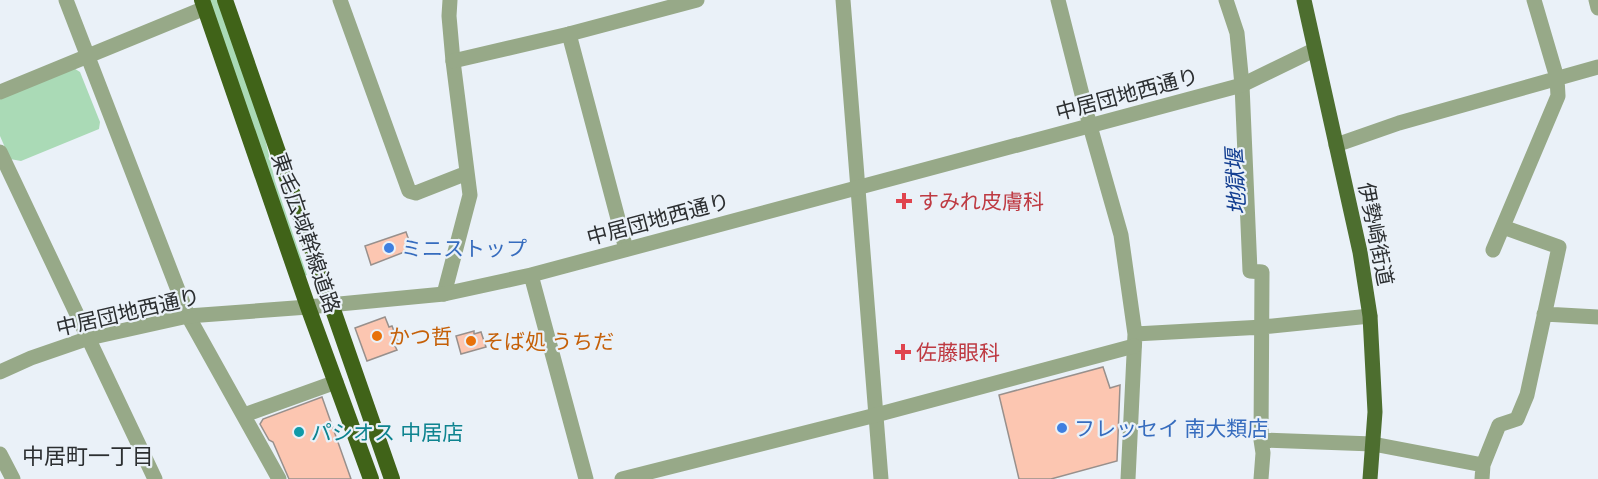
<svg xmlns="http://www.w3.org/2000/svg" width="1598" height="479" viewBox="0 0 1598 479" font-family="Rubik,'Noto Sans JP',sans-serif">
	<style>
		.green { fill: #aadab6 }
		.building { fill: #fcc6b1; stroke: #98908c; stroke-width: 1.5 }
		.lines { fill: none; stroke-linecap: round; stroke-linejoin: round }
		.minor { stroke: #97a988; stroke-width: 15 }
		.tertiary { stroke: #97a988; stroke-width: 15 }
		.primary { stroke: #4d6e2f; stroke-width: 15 }
		.trunk { stroke: #406318; stroke-width: 16 }
		.health-dot { fill: #e0444e; stroke: #eaf1f8; stroke-width: 2 }
		.shop-dot { fill: #3f7fe0; stroke: #eaf1f8; stroke-width: 2 }
		.food-dot { fill: #e8710a; stroke: #eaf1f8; stroke-width: 2 }
		.culture-dot { fill: #0f9aa8; stroke: #eaf1f8; stroke-width: 2 }
		.labels { text-anchor: middle; dominant-baseline: central; stroke-width: 4.5; stroke-linejoin: round; paint-order: stroke }
		.street-label { font-size: 21px; fill: #2c2f31; stroke: #eaf1f8 }
		.health-label { font-size: 21px; fill: #be3a42; stroke: #eaf1f8; text-anchor: start }
		.shop-label { font-size: 21px; fill: #366cbe; stroke: #eaf1f8; text-anchor: start }
		.food-label { font-size: 21px; fill: #c56008; stroke: #eaf1f8; text-anchor: start }
		.culture-label { font-size: 21px; fill: #0d838f; stroke: #eaf1f8; text-anchor: start }
		.water-label { font-size: 22px; font-style: italic; fill: #143f91; stroke: #eaf1f8 }
		.neighbourhood-label { font-size: 22px; fill: #2c2f31; stroke: #eaf1f8 }
	</style>
	<rect width="100%" height="100%" fill="#eaf1f8"/>
	<path class="green" d="M209 0H218L261 121 275 181 307 275 304 276Z
		M72 67 80 72 100 122 99 129 21 161 10 159 0 136V96Z"/>
	<path class="building" d="M406 232 412 249 371 265 365 246Z
		M385 317 389 327 392 326 399 344 395 346 397 350 367 361 355 328Z
		M474 331V334L481 332 486 347 461 354 456 336Z
		M1103 367 1110 388 1120 385 1117 461 1051 479H1019L999 395Z
		M322 397 351 479H289L273 442 269 440 260 424 263 419Z"/>
	<g class="lines">
		<path class="minor" d="M66 0 188 316 279 479
			M340 0 409 191 416 193 467 173
			M843 0 881 479
			M1058 0 1090 126 1121 235 1135 334 1128 479
			M1226 0 1237 33 1242 85 1250 271 1262 272 1261 440 1263 453 1261 479
			M1596 0 1598 8
			M569 34 626 249
			M0 92 205 8
			M1336 145 1399 123 1598 67
			M0 152 155 479
			M1493 250 1558 96 1557 78 1534 0
			M444 294 470 195 453 61 449 16 450 0
			M1544 314 1598 317
			M1135 334 1263 327 1370 316
			M244 415 336 382
			M1261 440 1373 444 1483 465
			M0 454 13 479
			M1482 479 1483 465 1499 425 1517 419 1527 395 1559 247 1503 227"/>
		<path class="tertiary" d="M453 61 569 34 697 0
			M531 275 586 479
			M0 372 31 358 89 338 188 316 308 307 444 294 531 275 1242 85 1314 50
			M622 479 876 415 1134 346"/>
		<path class="primary" d="M1304 0 1360 252 1370 316 1375 412 1370 479"/>
		<path class="trunk" d="M202 0 308 307 371 479
			M225 0 392 479"/>
	</g>
	<g class="health-dot">
		<path d="M901 192h6v6h6v6h-6v6h-6v-6h-6v-6h6z"/>
		<path d="M900 343h6v6h6v6h-6v6h-6v-6h-6v-6h6z"/>
	</g>
	<g class="shop-dot">
		<circle cx="389" cy="248" r="6"/>
		<circle cx="1062" cy="428" r="6"/>
	</g>
	<g class="food-dot">
		<circle cx="377" cy="336" r="6"/>
		<circle cx="471" cy="341" r="6"/>
	</g>
	<circle class="culture-dot" cx="299" cy="432" r="6"/>
	<g class="labels">
		<g class="street-label">
			<text transform="translate(1127 94) rotate(-15)">中居団地西通り</text>
			<text transform="translate(658 219) rotate(-15)">中居団地西通り</text>
			<text transform="translate(306 233) rotate(71)">東毛広域幹線道路</text>
			<text transform="translate(1376 234) rotate(79)">伊勢崎街道</text>
			<text transform="translate(128 312) rotate(-13)">中居団地西通り</text>
		</g>
		<g class="health-label">
			<text x="918" y="201">すみれ皮膚科</text>
			<text x="916" y="352">佐藤眼科</text>
		</g>
		<g class="shop-label">
			<text x="401" y="248">ミニストップ</text>
			<text x="1074" y="428">フレッセイ 南大類店</text>
		</g>
		<g class="food-label">
			<text x="389" y="336">かつ哲</text>
			<text x="483" y="341">そば処 うちだ</text>
		</g>
		<g class="culture-label">
			<text x="311" y="432">パシオス 中居店</text>
		</g>
		<g class="water-label">
			<text transform="translate(1236 182) rotate(-93)">地獄堰</text>
		</g>
		<g class="neighbourhood-label">
			<text x="88" y="456">中居町一丁目</text>
		</g>
	</g>
</svg>
